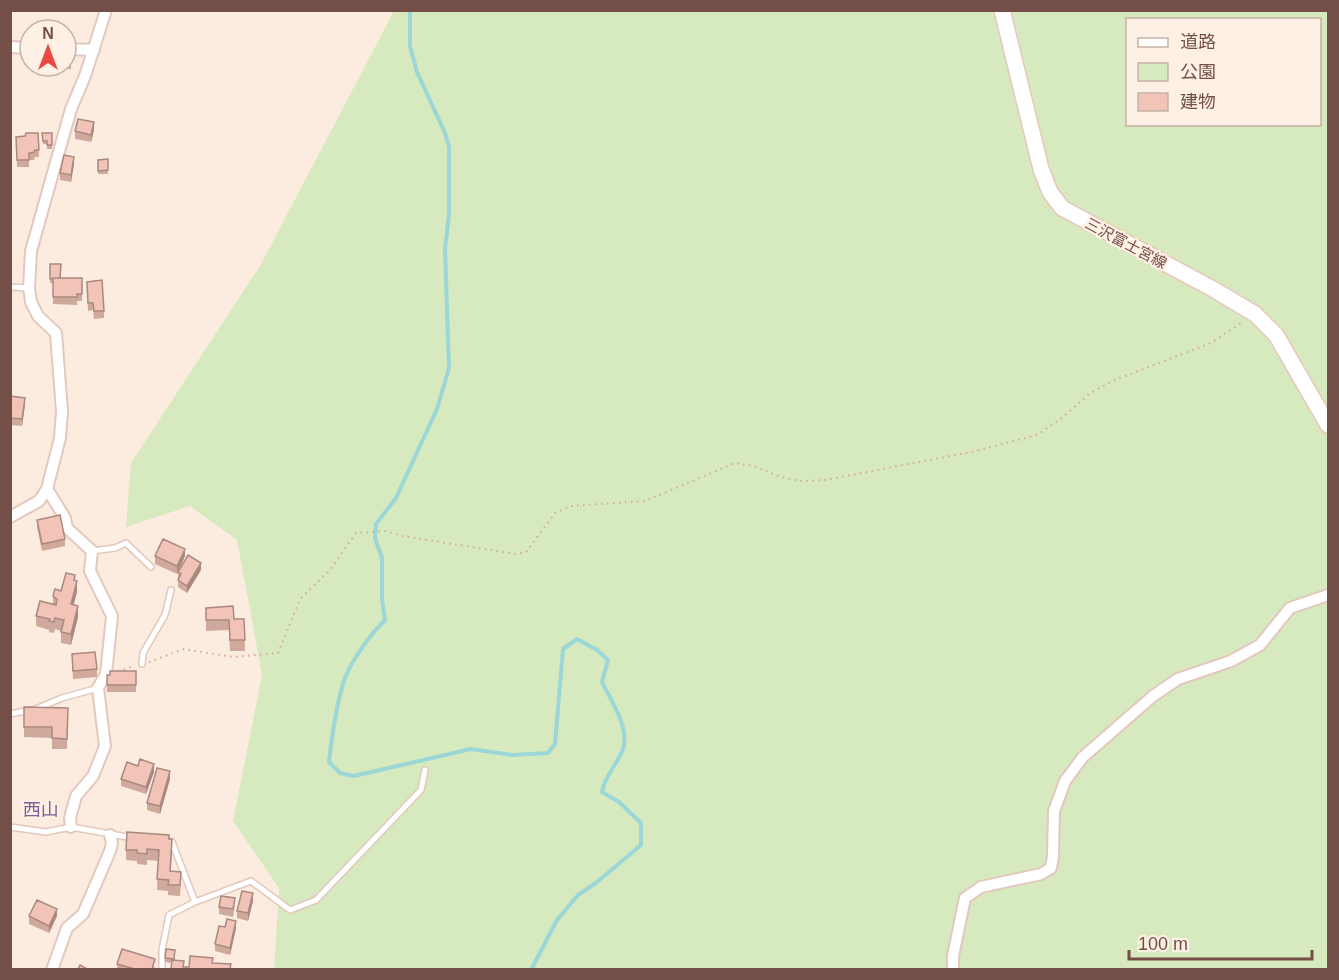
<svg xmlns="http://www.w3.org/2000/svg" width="1339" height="980" viewBox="0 0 1339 980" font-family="Arial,'Noto Sans JP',sans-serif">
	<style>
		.green { fill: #d7e9be; fill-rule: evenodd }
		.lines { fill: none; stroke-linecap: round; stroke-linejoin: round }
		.stream { stroke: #9ad7d6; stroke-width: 4 }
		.service-casing { stroke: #e2c8be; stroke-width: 8 }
		.minor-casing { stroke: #e2c8be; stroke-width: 14 }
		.secondary-casing { stroke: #e7c8bb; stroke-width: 18 }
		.path { stroke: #d6a79a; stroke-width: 2; stroke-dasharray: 1.5 4.5; stroke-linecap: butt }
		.service { stroke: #fff; stroke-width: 5 }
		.minor { stroke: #fff; stroke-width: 10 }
		.secondary { stroke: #fff; stroke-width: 15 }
		.wall { fill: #d0a99d }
		.shaded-wall { fill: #a98980 }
		.building { fill: #f2c4b7; stroke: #a98980; stroke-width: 1.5 }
		.labels { text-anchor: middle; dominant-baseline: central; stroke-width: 4.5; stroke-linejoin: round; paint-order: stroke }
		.street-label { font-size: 15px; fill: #734f47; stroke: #fff0e5 }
		.quarter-label { font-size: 18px; fill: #7b6296; stroke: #fff0e5 }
	</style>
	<rect width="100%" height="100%" fill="#fcecdf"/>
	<path class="green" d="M394 11H1328V969H274L279 888 233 821 262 675 237 540 190 506 126 527 131 463 260 266ZM1128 20H1320V124H1128Z"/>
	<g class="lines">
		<path class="stream" d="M410 10V46L417 72 445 133 449 147V215L445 249 449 368 437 409 396 498 376 524 375 538 382 558V599L385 620C370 635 353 658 345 678 336 704 332 735 329 762L340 773 354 776 471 749 512 755 548 753 555 744 563 649 577 639 597 650 608 660 602 682C611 701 630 728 623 749 617 765 605 775 602 792L619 802 641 823V845L596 883 578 895 557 920 531 970"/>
		<g class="service-casing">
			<path id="service" d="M10 287 29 288
				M92 551 115 548 126 543 151 567
				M142 664 143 653 165 615 171 590
				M10 714 36 709 62 698 98 688
				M10 827 46 832 71 827 133 838
				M166 841 172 842 195 902 251 881 290 910 316 900 421 790 425 770
				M162 970V950L169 915 195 902"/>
		</g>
		<g class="minor-casing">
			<path id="minor" d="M10 47 30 48
				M66 49 94 50
				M47 489 65 518 67 528 92 551 90 571 112 616 106 674 98 688 105 746 93 776 76 796 70 818 71 827
				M10 517 39 501 47 489 60 438 62 411 56 333 38 316 31 302 29 288 31 251 71 109 85 76 106 10
				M52 970 67 928 83 914 110 851 112 843 110 835
				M953 970V956L965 898 981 887 1041 874 1051 868 1053 856 1054 811 1065 781 1083 757 1153 696 1178 679 1231 661 1260 645 1290 608 1328 595"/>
		</g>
		<g class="secondary-casing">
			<path id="secondary" d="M1002 10 1041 169 1050 192 1062 208 1213 289 1255 314 1276 335 1328 425"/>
		</g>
		<path class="path" d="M149 662 184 649 233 657 278 653 300 599 330 570 356 533 386 531 402 536 516 554 526 552 555 513 571 506 645 501 735 463 753 466 781 477 800 481 825 480 971 452 1037 435 1062 418 1089 394 1112 381 1211 343 1241 323
			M118 671 135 666"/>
		<use href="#service" class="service"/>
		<use href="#minor" class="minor"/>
		<use href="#secondary" class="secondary"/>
	</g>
	<path class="wall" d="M66 50H71V69L48 68V66H66Z
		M94 130 91 142 75 139V131Z
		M38 133 39 157H35L34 160H29V167H17L16 137 25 136Z
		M42 133H52V149H47V144H43Z
		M108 159V174H98V160Z
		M74 164 71 182 60 180V173Z
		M50 264 60 278H82V301H77V305L53 304V283H50Z
		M87 289 104 311V318L94 319 93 310 88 311Z
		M10 396 25 405 22 426 10 425Z
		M37 520 65 539V546L42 551 37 527Z
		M155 556H185L177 574 155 564Z
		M201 570 187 593 178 587V572Z
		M75 581 77 592 73 605 78 617 71 645 61 643V631L55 629 54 633 49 632V630L36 626V616L53 604V596Z
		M206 608 234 619H244L245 651H230L229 630 206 631Z
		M72 654 97 669V677L73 679Z
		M136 671V692H107V675Z
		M24 707 68 708 67 749H52V738L24 737Z
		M154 772 146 794 121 786V779Z
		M170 779 160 814 147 810V803Z
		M169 839 172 850 171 871 181 883 180 896 168 895V891L157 890 158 861 147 860V865L137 864V861L126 860V850Z
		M253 901 248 921 237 918V911Z
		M235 905 233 917 219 914V907Z
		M29 916H57L49 933 29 924Z
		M225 927 236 928 230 955 215 951V944Z
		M166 949 175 950V961L184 967H189L213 963 231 964 171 969V963L165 962Z
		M117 964 155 967 154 969H117Z"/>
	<path class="shaded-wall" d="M94 122V130L91 142V135Z
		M74 157V164L71 182V175Z
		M25 398V405L22 426V419Z
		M185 549V556L177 574V566Z
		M201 563V570L187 593V586Z
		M77 581V592L71 615V604Z
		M78 606V617L71 645V634Z
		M154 764V772L146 794V787Z
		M170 771V779L160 814V806Z
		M253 893V901L248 921V913Z
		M57 909V916L49 933V926Z
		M236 921V928L230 955V948Z"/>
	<path class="building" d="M66 50H71V62H66Z
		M78 119 94 122 91 135 75 131Z
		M26 133H38L39 150H35L34 152 29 153V160H17L16 137 25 136Z
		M42 133H52V145H47V141H43Z
		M64 155 74 157 71 175 60 173Z
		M108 159V170L98 171V160Z
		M50 264H61L60 278H53V279H50Z
		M53 278H82V294H77V297H53Z
		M102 280 104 311H94L93 303H88L87 282Z
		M10 396 25 398 22 419 10 418Z
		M60 515 65 539 42 544 37 520Z
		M163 539 185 549 177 566 155 556Z
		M188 555 201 563 187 586 178 580 181 574 178 572Z
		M66 573 75 575 74 580 77 581 71 604 78 606 71 634 61 632 64 620 55 618 54 622 49 621 50 619 36 616 40 601 56 605 57 599 53 596 55 589 61 591Z
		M233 606 234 619H244L245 640H230L229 620H206V608Z
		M95 652 97 669 73 671 72 654Z
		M110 671H136V685H107V675H110Z
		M24 707 68 708 67 739 52 738V727H24Z
		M140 759 154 764 146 787 121 779 127 762 138 766Z
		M157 768 170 771 160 806 147 803Z
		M127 832 169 835V839H172L170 871 181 872 180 885H168L169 880 157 879 159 850 147 849V854L137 853V850H126Z
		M242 891 253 893 248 913 237 911Z
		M221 896 235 898 233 909 219 907Z
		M37 900 57 909 49 926 29 916Z
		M227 919 236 921 230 948 215 944 219 926 225 927Z
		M122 949 155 959 152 969H135L117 964Z
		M166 949 175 950 174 959 165 958Z
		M190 956 213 958 212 963 231 964 230 969H171L172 960 184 961 183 967H189Z
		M80 965 87 969H78Z"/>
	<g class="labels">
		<g class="street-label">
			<text transform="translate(1126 243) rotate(28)">三沢富士宮線</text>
		</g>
		<g class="quarter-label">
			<text x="41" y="810">西山</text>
		</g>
	</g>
	<rect width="1339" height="980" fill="none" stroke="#734f47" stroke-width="24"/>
	<rect x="1126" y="18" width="195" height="108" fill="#fff0e5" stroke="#c7b0a6" stroke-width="1.5"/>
	<rect x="1138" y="38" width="30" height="9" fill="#ffffff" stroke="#c7b0a6" stroke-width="1.5"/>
	<text x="1180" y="48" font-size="18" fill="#734f47">道路</text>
	<rect x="1138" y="63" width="30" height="18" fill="#d7e9be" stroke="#c7b0a6" stroke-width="1.5"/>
	<text x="1180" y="78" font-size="18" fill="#734f47">公園</text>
	<rect x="1138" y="93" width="30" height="18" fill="#f2c4b7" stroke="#c7b0a6" stroke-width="1.5"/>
	<text x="1180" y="108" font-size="18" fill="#734f47">建物</text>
	<g transform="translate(48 48)"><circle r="28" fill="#fff0e5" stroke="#c7b0a6" stroke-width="1.5"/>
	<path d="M0-4.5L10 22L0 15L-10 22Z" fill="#e84942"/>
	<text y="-9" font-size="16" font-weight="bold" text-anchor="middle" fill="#734f47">N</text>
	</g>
	<path d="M1129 950v9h183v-9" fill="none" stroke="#734f47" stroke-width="3"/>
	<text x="1138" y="950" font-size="18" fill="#734f47" stroke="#fff0e5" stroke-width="4.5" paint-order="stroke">100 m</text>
</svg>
